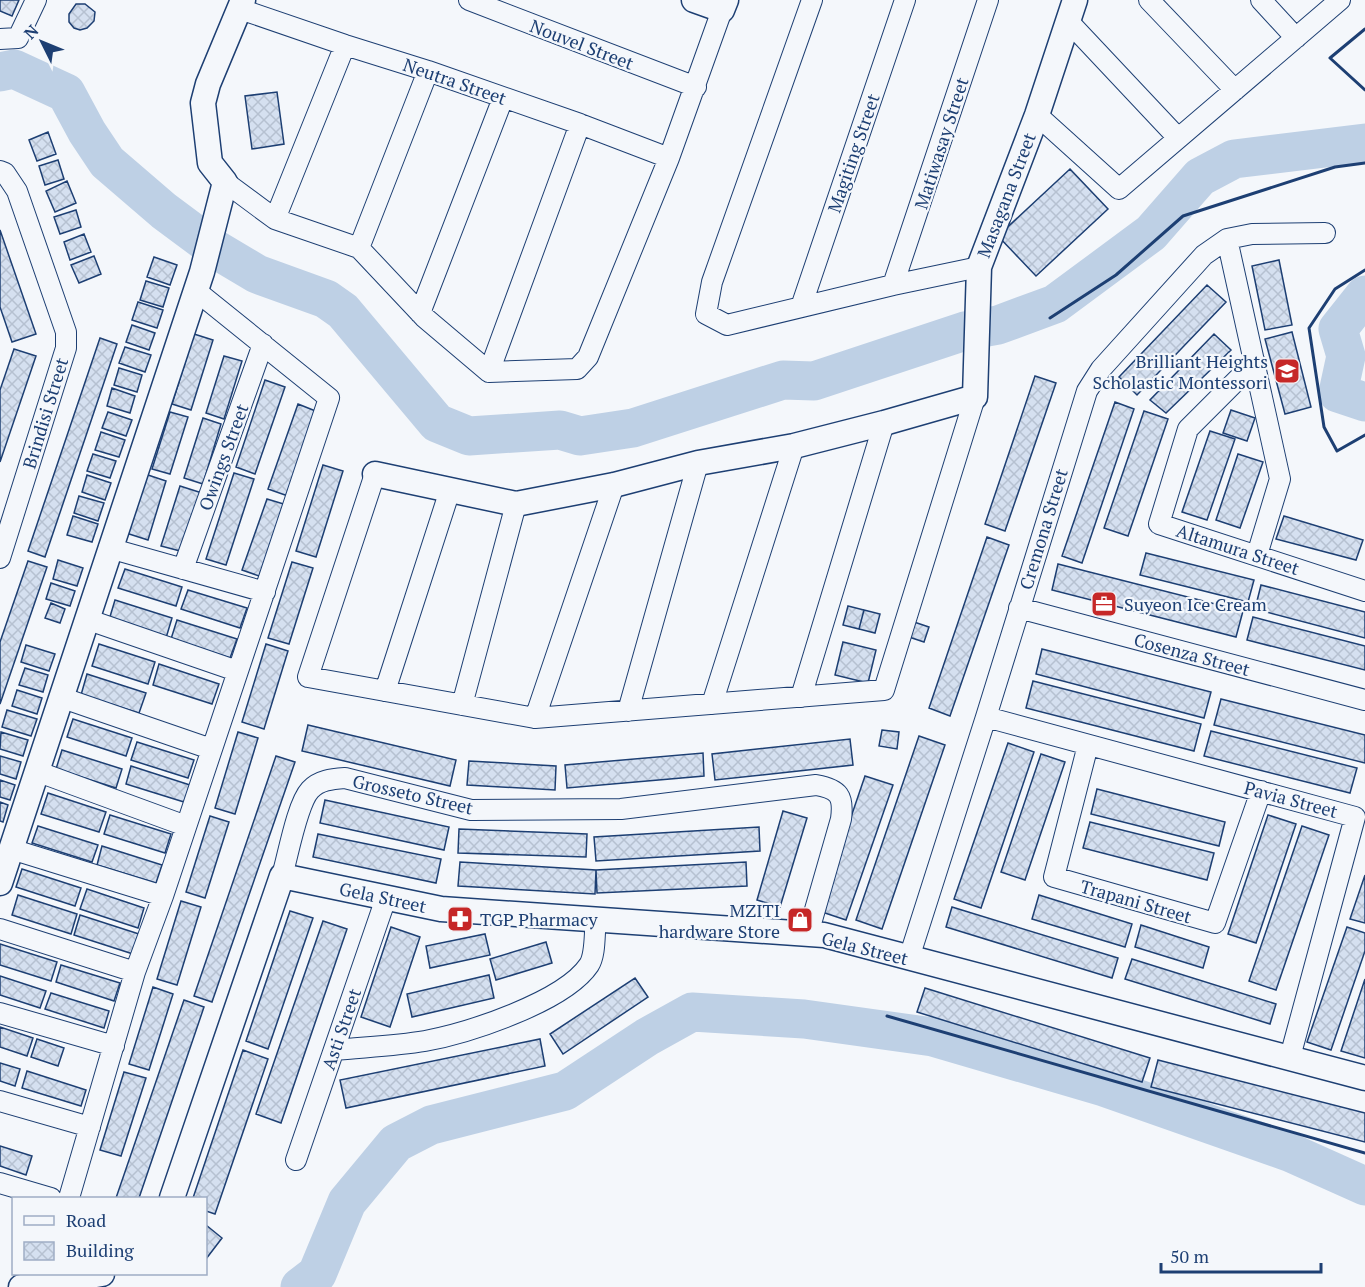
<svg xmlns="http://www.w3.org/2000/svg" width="1365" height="1287" viewBox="0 0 1365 1287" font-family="'PT Serif',serif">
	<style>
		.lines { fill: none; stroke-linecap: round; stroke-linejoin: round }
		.river { stroke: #bed0e5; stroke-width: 39 }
		.building { fill: url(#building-cross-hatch); stroke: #1d3f73; stroke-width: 1.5 }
		.minor-casing { stroke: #1d3f73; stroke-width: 22 }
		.tertiary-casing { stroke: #1d3f73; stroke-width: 27 }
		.minor { stroke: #f4f7fb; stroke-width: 20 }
		.tertiary { stroke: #f4f7fb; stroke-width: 24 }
		.wall { stroke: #1d3f73; stroke-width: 3 }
		.labels { text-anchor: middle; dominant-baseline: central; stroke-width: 4.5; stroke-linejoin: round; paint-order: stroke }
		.street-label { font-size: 18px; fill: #1d3f73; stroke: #f4f7fb }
		.poi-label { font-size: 18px; fill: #1d3f73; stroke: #f4f7fb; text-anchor: end }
	</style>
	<defs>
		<pattern id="building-cross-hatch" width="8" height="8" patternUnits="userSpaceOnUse" patternTransform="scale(1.5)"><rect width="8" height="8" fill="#d5e0f0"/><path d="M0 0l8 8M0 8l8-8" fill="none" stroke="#b6c1d1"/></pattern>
	</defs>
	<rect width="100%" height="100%" fill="#f4f7fb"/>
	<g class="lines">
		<path class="river" d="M0 72 14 69 66 93 87 132 107 162 164 211 215 249 257 274 326 299 343 311 437 423 469 436 560 430 580 436 633 428 783 380 814 381 965 331 998 325 1055 304 1151 233 1200 177 1234 159 1365 143
			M1365 295 1338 329 1346 356 1338 393 1365 402
			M300 1287 317 1274 347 1202 396 1143 431 1125 565 1091 647 1037 692 1012 804 1019 933 1037 1104 1087 1289 1152 1365 1186"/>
	</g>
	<path class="building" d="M0 0H19L12 16 0 11Z
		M76 4H85L95 12 94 21 87 28 80 30 74 28 69 22V14Z
		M277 92 284 144 252 149 245 96Z
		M48 132 56 154 37 161 29 140Z
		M58 160 64 179 45 185 39 166Z
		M1070 169 1108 209 1036 276 998 236Z
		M67 181 76 203 55 212 46 191Z
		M76 210 81 227 60 234 54 217Z
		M0 230 36 334 12 342 0 307Z
		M84 234 91 252 70 260 64 242Z
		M94 256 101 274 79 283 71 265Z
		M154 257 177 265 170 285 147 277Z
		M1279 260 1292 325 1265 330 1252 266Z
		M146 281 169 288 163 307 140 300Z
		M1207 285 1226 302 1137 395 1119 377Z
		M138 302 163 310 157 328 132 320Z
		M132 325 155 333 149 350 126 342Z
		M1292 332 1311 407 1285 414 1265 339Z
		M194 334 213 340 191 410 172 404Z
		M1214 334 1231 350 1166 413 1150 400Z
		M100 338 117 344 45 557 28 551Z
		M125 347 151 355 145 372 119 363Z
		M14 349 36 356 0 462V390Z
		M224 356 242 361 224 419 206 413Z
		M119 368 142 375 137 392 114 385Z
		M1035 376 1056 383 1005 531 985 524Z
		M265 380 285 387 255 474 236 467Z
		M112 388 135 396 130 413 107 406Z
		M1115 402 1134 409 1082 563 1062 556Z
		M298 404 318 412 288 496 268 489Z
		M1231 410 1255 418 1247 441 1223 433Z
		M1144 411 1168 419 1128 536 1104 528Z
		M108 412 132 420 126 436 102 428Z
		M170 412 188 417 170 474 152 469Z
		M203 418 221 424 203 484 184 478Z
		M1210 431 1235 439 1207 520 1182 512Z
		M101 432 125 440 119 457 95 450Z
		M93 454 116 461 110 478 87 471Z
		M1238 454 1263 462 1240 528 1216 520Z
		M323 465 343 471 316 557 296 551Z
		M234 473 254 479 226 565 206 559Z
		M145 474 166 481 148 540 126 533Z
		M87 475 111 483 105 500 82 492Z
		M180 486 202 493 184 552 161 546Z
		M79 496 104 503 98 521 74 513Z
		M267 499 287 505 262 577 242 570Z
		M73 516 98 524 92 542 67 535Z
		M1284 516 1363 540 1356 560 1276 539Z
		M987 537 1009 545 950 716 929 708Z
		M1146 553 1254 580 1248 602 1140 575Z
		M58 560 83 568 77 586 53 579Z
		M28 561 47 567 0 704V642Z
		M292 562 313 568 289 644 268 638Z
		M1058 564 1243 611 1236 637 1052 590Z
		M125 569 182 587 176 606 118 588Z
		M51 583 75 591 70 606 46 599Z
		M1261 585 1365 612V638L1255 609Z
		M188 590 247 608 240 628 181 609Z
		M115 600 172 618 166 638 109 620Z
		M51 603 65 609 60 623 45 618Z
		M848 606 864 610 859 629 843 625Z
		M864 610 880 614 875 633 859 629Z
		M1253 617 1365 646V670L1247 640Z
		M177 620 237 639 230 658 171 639Z
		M908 620 929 627 924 642 903 635Z
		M843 642 876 650 868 683 835 675Z
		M99 644 155 662 148 684 92 666Z
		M266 644 288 651 264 729 242 722Z
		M26 645 55 654 49 671 21 662Z
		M1042 649 1211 692 1204 718 1036 674Z
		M159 664 219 684 212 704 153 685Z
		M25 668 48 675 43 692 19 685Z
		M87 674 146 693 139 713 81 695Z
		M1033 681 1201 724 1194 751 1026 708Z
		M17 690 42 698 37 714 12 706Z
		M1221 699 1365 735V763L1214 725Z
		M7 710 37 719 31 736 2 727Z
		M73 719 132 738 126 756 67 737Z
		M308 725 456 760 450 786 302 751Z
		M882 730 899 732 897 749 879 746Z
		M1211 731 1357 768 1350 793 1204 756Z
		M1 732 28 740 23 756 0 749Z
		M238 732 258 738 235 814 215 808Z
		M919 736 945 745 882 929 856 920Z
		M850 739 853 765 715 780 712 754Z
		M137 742 194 760 188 778 131 760Z
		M1008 743 1034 752 981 908 954 899Z
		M62 750 122 769 116 788 56 769Z
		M703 753 704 776 567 788 565 765Z
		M1041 754 1065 762 1025 880 1001 872Z
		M0 756 21 762 16 779 0 774Z
		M276 756 295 762 212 1002 194 996Z
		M469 761 556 766 555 790 467 785Z
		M131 766 190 785 184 802 126 784Z
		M865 776 893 785 846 920 819 911Z
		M0 780 15 785 10 800 0 797Z
		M1097 789 1225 822 1219 846 1091 814Z
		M48 793 106 812 99 832 41 814Z
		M325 800 449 827 444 850 320 823Z
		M0 802 8 805 3 822 0 821Z
		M783 811 807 818 780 907 757 900Z
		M110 815 171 834 165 853 104 834Z
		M1268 815 1296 824 1256 943 1228 934Z
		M210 816 229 822 205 898 186 892Z
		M1090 822 1214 853 1207 880 1083 848Z
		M38 826 98 845 92 862 32 843Z
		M1302 826 1329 835 1276 990 1249 981Z
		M759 827 760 851 596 861 594 837Z
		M459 829 587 834 586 857 458 853Z
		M318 834 441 859 436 883 313 857Z
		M102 846 162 865 156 883 97 865Z
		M460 862 596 870 595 894 458 886Z
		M746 862 747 886 597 893 596 870Z
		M22 869 81 888 75 906 16 887Z
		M1365 875V923L1350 919Z
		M87 889 144 908 138 928 80 909Z
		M18 895 77 914 71 934 12 915Z
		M1039 895 1132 924 1125 947 1032 919Z
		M181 901 201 907 177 985 157 979Z
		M952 907 1118 958 1112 978 946 927Z
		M290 911 313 918 268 1049 246 1041Z
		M80 915 139 934 133 954 74 935Z
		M323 921 347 929 281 1123 256 1114Z
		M1141 925 1209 947 1203 968 1135 947Z
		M391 927 420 937 390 1027 361 1017Z
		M1347 927 1365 933V951L1331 1050 1307 1042Z
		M485 934 490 955 430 968 426 946Z
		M546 942 552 963 496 980 490 959Z
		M0 944 57 962 51 981 0 965Z
		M1132 959 1276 1004 1270 1024 1125 979Z
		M61 965 120 983 114 1001 56 982Z
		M489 975 494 998 412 1017 407 994Z
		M0 976 46 991 40 1008 0 995Z
		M635 978 648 997 563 1054 550 1034Z
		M1365 979V1058L1341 1051Z
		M153 987 173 994 149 1070 129 1064Z
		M925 988 1150 1058 1142 1082 917 1012Z
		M51 993 109 1011 104 1028 45 1009Z
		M184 1000 204 1007 139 1198H116Z
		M0 1027 33 1038 27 1056 0 1047Z
		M37 1039 64 1048 58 1066 31 1057Z
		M540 1039 545 1066 346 1108 340 1080Z
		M243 1050 268 1059 215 1214 206 1211V1198H193Z
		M1158 1060 1365 1113V1142L1151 1087Z
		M0 1063 20 1069 15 1086 0 1081Z
		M27 1071 86 1090 81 1106 22 1088Z
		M124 1072 146 1078 121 1156 100 1150Z
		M0 1146 32 1156 26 1175 0 1166Z
		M206 1225 222 1238 206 1259Z"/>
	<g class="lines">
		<g class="minor-casing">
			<path id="minor" d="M469 0 696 87
				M812 0 712 282 706 314 727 325 893 285 979 267
				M1149 0 1235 90
				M1261 0 1296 38
				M240 9 345 45 428 71 580 124 669 158
				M1068 21 1178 138
				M0 39 18 38 36 0
				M1037 115 1119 189 1340 0
				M0 171 5 173 17 191 66 332V348L0 558
				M225 182 275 219 359 248 424 317 489 372 577 369 588 357 669 158 722 10
				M275 219 345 45
				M1227 239 1280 479 1257 555
				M359 248 428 71
				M893 285 988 0
				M801 307 905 0
				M420 313 503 98
				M1255 362 1188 429 1159 524 1365 591
				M489 372 580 124
				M375 474 308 677 535 718 884 690 975 397
				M109 548 265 592
				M183 569 263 344
				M1019 608 1365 700
				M86 619 237 671
				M385 691 450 490
				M60 697 211 749
				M801 697 884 423
				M712 704 794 446
				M462 705 516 504
				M628 711 698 463
				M986 717 1355 817 1290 1057
				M535 718 614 485
				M1088 745 1054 877 1215 923 1261 791
				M36 771 186 826
				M11 849 163 896
				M282 876C288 856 297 804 310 790 319 780 332 779 345 778L471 810 621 809 816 785C839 789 844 796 841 819L808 934
				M0 929 135 972
				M909 958 986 717 1087 391 1101 369 1204 255 1227 239 1252 234 1325 233
				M0 1013 114 1046
				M334 1050C364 1047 395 1046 425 1041 468 1033 564 1002 589 965 596 954 594 933 596 920
				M0 1101 90 1127
				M296 1160 386 898
				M0 1183 51 1198
				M69 1198 135 972 163 896 329 398 195 290"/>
		</g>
		<g class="tertiary-casing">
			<path id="tertiary" d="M694 0 722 10 726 0
				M375 474 516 504 614 485 698 463 794 446 884 423 975 397 979 267 1037 115 1075 0
				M0 883 202 272 225 182 210 163 203 103 208 84 243 0
				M172 1198 282 876 441 909 824 935 1365 1078
				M21 1287 102 1274"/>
		</g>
		<use href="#minor" class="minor"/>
		<use href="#tertiary" class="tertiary"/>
		<path class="wall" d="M1365 29 1330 58 1365 90
			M1365 270 1335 289 1309 328 1324 427 1337 451 1365 435
			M1050 318 1116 275 1183 216 1335 167 1365 163
			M887 1016 1365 1153"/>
	</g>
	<defs>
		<g id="school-square" transform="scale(1.35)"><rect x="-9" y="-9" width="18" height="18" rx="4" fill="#c62828" stroke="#f4f7fb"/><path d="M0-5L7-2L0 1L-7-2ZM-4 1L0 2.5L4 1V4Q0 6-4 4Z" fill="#fff"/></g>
		<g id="office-square" transform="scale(1.35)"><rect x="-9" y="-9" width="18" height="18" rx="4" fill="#c62828" stroke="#f4f7fb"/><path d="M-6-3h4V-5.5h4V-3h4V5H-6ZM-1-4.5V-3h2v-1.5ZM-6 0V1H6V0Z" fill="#fff"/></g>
		<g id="pharmacy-square" transform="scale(1.35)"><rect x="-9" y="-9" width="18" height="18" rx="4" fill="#c62828" stroke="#f4f7fb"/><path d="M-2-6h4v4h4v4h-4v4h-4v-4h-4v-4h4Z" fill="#fff"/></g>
		<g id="shop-square" transform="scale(1.35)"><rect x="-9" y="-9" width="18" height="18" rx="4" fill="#c62828" stroke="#f4f7fb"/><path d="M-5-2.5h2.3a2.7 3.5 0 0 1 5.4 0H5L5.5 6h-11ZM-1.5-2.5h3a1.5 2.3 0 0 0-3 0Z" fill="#fff"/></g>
	</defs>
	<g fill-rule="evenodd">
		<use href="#school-square" x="1287" y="371"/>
		<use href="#office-square" x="1104" y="604"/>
		<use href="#pharmacy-square" x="460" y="919"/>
		<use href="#shop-square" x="800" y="920"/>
	</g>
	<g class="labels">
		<g class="street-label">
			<text transform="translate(582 44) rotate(21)">Nouvel Street</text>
			<text transform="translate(455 81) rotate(19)">Neutra Street</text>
			<text transform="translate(941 143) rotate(-72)">Matiwasay Street</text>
			<text transform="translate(853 153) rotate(-71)">Magiting Street</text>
			<text transform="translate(1006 195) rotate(-69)">Masagana Street</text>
			<text transform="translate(45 413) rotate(-73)">Brindisi Street</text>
			<text transform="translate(223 457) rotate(-70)">Owings Street</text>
			<text transform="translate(1043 529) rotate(-73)">Cremona Street</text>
			<text transform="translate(1238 549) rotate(18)">Altamura Street</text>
			<text transform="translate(1192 654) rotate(15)">Cosenza Street</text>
			<text transform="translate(413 794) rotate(13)">Grosseto Street</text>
			<text transform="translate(1291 799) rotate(15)">Pavia Street</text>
			<text transform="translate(383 897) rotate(12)">Gela Street</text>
			<text transform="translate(1136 901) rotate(16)">Trapani Street</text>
			<text transform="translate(865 948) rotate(14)">Gela Street</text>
			<text transform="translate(341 1029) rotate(-71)">Asti Street</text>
		</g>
		<g class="poi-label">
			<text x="1268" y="361">Brilliant Heights<tspan x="1268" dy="21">Scholastic Montessori</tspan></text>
			<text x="1124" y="604" text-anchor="start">Suyeon Ice Cream</text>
			<text x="780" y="910">MZITI<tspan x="780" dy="21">hardware Store</tspan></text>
			<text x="480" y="919" text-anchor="start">TGP Pharmacy</text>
		</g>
	</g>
	<rect x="12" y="1197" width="195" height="78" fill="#f4f7fb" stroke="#9eadc5" stroke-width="1.5"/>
	<rect x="24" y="1216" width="30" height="9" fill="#f4f7fb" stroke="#9eadc5" stroke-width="1.5"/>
	<text x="66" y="1227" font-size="18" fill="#1d3f73">Road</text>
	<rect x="24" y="1242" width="30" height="18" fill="url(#building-cross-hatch)" stroke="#9eadc5" stroke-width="1.5"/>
	<text x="66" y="1257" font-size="18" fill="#1d3f73">Building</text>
	<g transform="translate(42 42) rotate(313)" stroke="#f4f7fb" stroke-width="4.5" paint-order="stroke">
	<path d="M0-4.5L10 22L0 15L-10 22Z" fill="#1d3f73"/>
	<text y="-9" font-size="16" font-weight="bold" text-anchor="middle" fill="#1d3f73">N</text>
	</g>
	<path d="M1161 1263v9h160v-9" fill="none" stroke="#1d3f73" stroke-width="3"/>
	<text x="1170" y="1263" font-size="18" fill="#1d3f73" stroke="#f4f7fb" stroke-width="4.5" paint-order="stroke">50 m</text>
</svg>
